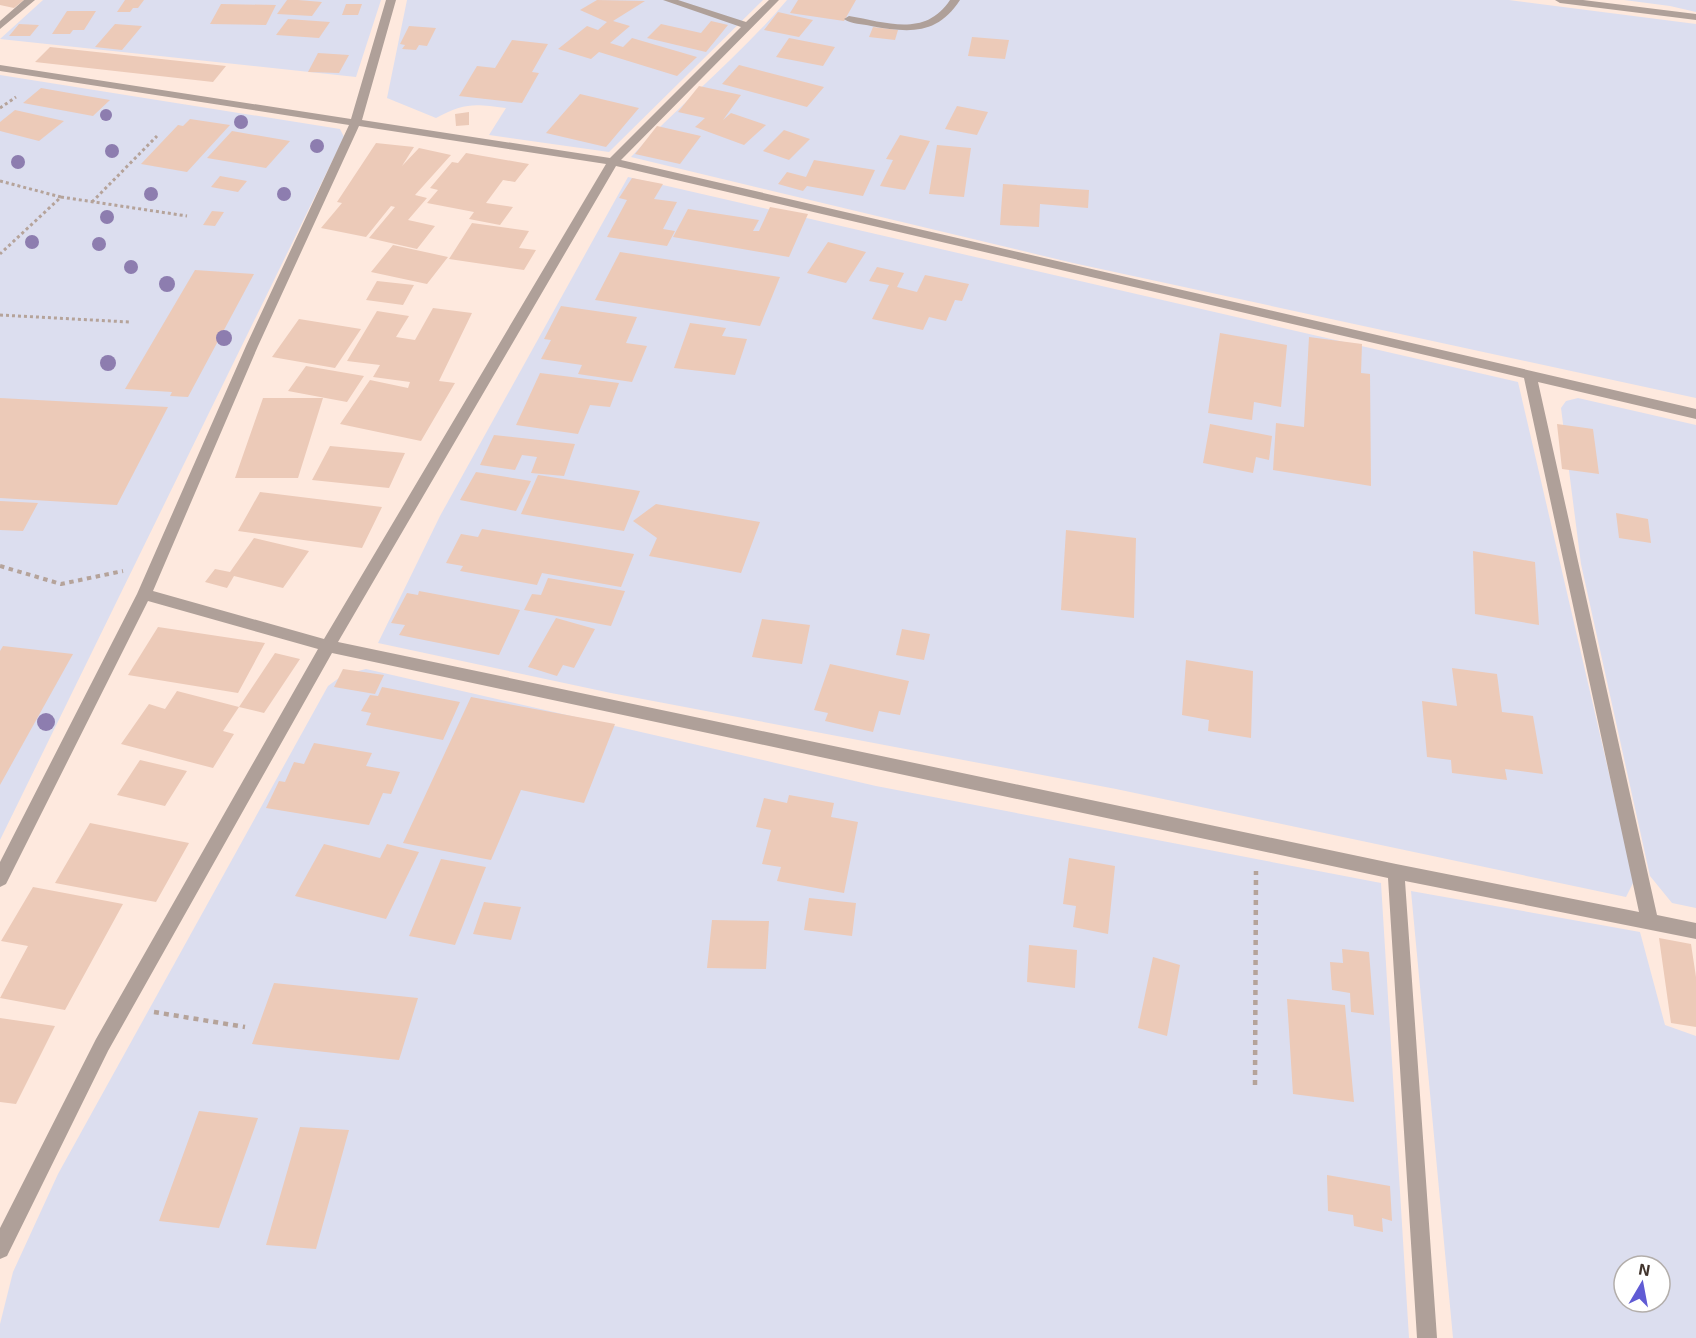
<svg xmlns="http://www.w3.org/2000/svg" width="1696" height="1338" viewBox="0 0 1696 1338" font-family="'Exo 2',sans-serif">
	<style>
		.green { fill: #dcdeef; fill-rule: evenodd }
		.building { fill: #eccab8 }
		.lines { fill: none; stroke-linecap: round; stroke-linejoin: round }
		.path-far2 { stroke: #b5a39a; stroke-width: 3; stroke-dasharray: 3 3; stroke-linecap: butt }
		.path-far1 { stroke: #b5a39a; stroke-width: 4; stroke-dasharray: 4.5 4.5; stroke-linecap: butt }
		.path { stroke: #b5a39a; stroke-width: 4.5; stroke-dasharray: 5 5; stroke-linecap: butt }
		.service { fill: #afa099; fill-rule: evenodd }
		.minor { fill: #afa099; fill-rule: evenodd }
		.tree { fill: #8d7daf }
	</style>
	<rect width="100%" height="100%" fill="#fee9de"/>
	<path class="green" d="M43 0H381L356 77 0 39Z
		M407 0H763L609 152 489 135 506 108C475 104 465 102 436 118L387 98Z
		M787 0H1509L1696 24V398L1073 263 631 157C681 103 739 57 787 0Z
		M1624 0H1696V12L1670 6Z
		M0 75 340 129 344 137 0 840Z
		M628 177 1518 382 1634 881 1626 897 1116 789 611 693 378 643 440 516Z
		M1578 398 1696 425V908L1672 903 1650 876 1581 564 1561 408 1566 401Z
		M366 669 876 786 1381 883 1409 1338H0V1324L13 1272 58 1174 328 686 343 675Z
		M1411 891 1640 932 1665 1025 1696 1036V1338H1453ZM1624 1266H1660V1302H1624Z"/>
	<path class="building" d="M0 0H24L14 8 0 5Z
		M125 0H144L138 8H133L130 12H117Z
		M287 0H298L322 2 312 16 277 14Z
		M597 0 645 1 613 21 630 26 610 43 623 47 632 38 697 57 677 76 599 52 591 59 558 49 587 26 598 30 607 22 580 10Z
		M798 0H856L844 21 790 13Z
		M221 4 276 5 266 25 210 24Z
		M346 4H362L358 15H342Z
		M67 11H96L84 30H73L70 34H52Z
		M778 12 813 20 799 37 764 30Z
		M288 19 330 22 319 38 276 35Z
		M711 21 728 25 706 52 647 38 661 24 701 33Z
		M19 24 39 25 30 36H9Z
		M115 24 142 26 122 50 95 47Z
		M409 26 436 28 427 46 419 45 416 50 402 49 405 45 400 44Z
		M873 27 898 30 895 40 869 37Z
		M972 37 1009 40 1005 59 968 56Z
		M789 38 835 47 823 66 776 57Z
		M512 40 548 44 532 72 539 73 522 103 459 96 477 66 495 68Z
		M50 47 226 66 213 82 35 62Z
		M318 53 349 55 339 73 308 72Z
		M739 65 824 87 807 107 722 84Z
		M699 86 741 95 723 120 731 113 766 125 744 145 695 127 705 118 678 112Z
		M41 88 75 94 110 100 93 116 23 103Z
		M580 94 639 108 606 147 546 133Z
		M957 106 988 112 977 135 945 129Z
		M15 110 64 121 39 141 0 131V122Z
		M469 112V125L456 126 455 114Z
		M190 119 230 125 187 172 141 164 178 125 183 126Z
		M657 126 701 136 680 164 635 154Z
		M784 130 810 139 789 160 763 151Z
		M232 131 290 141 266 168 207 158Z
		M900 135 930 141 905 190 880 186 893 160 886 159Z
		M376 143 414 147 402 166 419 148 451 155 415 195 427 198 408 220 435 226 417 249 369 238 395 207 391 206 366 237 321 228 342 203 337 202Z
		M937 145 971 148 964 197 929 194Z
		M466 153 529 164 515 182 503 180 486 203 513 207 500 225 469 219 474 212 427 203 438 190 430 188 452 162 458 163Z
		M814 160 875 170 863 196 807 186 803 191 778 184 787 172 806 177Z
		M220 176 247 181 238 192 211 187Z
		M632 178 663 184 654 199 677 202 663 229 675 231 667 246 607 237 627 200 619 198Z
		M1003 184 1089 190 1088 208 1040 204 1039 227 1000 225Z
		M770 207 808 214 789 257 673 237 688 209 759 220 753 231H759Z
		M212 211 224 212 215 226 203 225Z
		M472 223 529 231 519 248 536 250 524 270 449 259Z
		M828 242 866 252 846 283 807 273Z
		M393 245 448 257 427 284 371 272Z
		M620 252 780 277 760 326 595 300Z
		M877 267 904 273 897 287 917 292 925 275 969 284 962 301 955 300 946 321 929 317 923 330 872 319 889 285 869 281Z
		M195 270 254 274 188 397 170 396 172 392 125 389Z
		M377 281 414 285 403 305 366 300Z
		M561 306 637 317 626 343 647 346 632 382 578 374 582 365 541 359 551 340 544 339Z
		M433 308 472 313 439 381 455 383 421 441 340 424 370 380 408 388 410 382 373 377 380 365 347 361 377 311 409 316 396 337 415 340Z
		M299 319 361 329 335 368 272 357Z
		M690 323 726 328 722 336 747 339 735 375 674 368Z
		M1220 333 1287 345 1281 407 1254 402 1252 420 1208 413Z
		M1309 337 1362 344 1361 373 1370 374 1371 486 1273 470 1276 423 1304 427Z
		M306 366 364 376 347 402 288 391Z
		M540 373 619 383 610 407 590 405 578 434 516 425Z
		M0 398 168 407 117 505 0 498Z
		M263 398H323L298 478H235Z
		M1210 424 1272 436 1269 460 1256 457 1253 473 1203 463Z
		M1557 424 1593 429 1599 474 1562 469Z
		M494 435 575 444 564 476 531 473 537 457 522 455 515 470 480 465Z
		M330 446 405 453 389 488 312 480Z
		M476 472 531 481 516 511 460 500Z
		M538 475 640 491 624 531 521 514Z
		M260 492 382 507 362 548 238 531Z
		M0 501 38 503 23 531 0 530Z
		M656 504 760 522 741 573 649 556 657 538 633 521Z
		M1616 513 1648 519 1651 543 1619 538Z
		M482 529 557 541 634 554 621 587 542 573 537 585 460 571 463 566 446 563 461 534 478 537Z
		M1066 530 1136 538 1134 618 1061 610Z
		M254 538 309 551 283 588 234 576 227 588 205 582 215 569 230 572Z
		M1473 551 1535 562 1539 625 1475 614Z
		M548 578 625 591 611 626 524 610 532 594 541 595Z
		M419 591 520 610 499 655 399 635 405 625 391 623 407 593 418 595Z
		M556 618 595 629 574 668 563 665 557 676 528 667Z
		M762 619 810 625 802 664 752 657Z
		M158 627 265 643 238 693 128 675Z
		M902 629 930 634 924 660 896 655Z
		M3 646 73 654 0 785V651Z
		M275 653 300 659 264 713 239 707Z
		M1186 660 1253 671 1251 738 1208 731 1209 720 1182 715Z
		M830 664 909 681 900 715 879 711 873 732 825 721 828 713 814 710Z
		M1452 668 1497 674 1502 712 1533 716 1543 774 1505 769 1507 780 1452 773 1451 760 1427 757 1422 701 1457 706Z
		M343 669 384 675 375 694 334 687Z
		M382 687 460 702 443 740 366 725 371 713 361 711 370 695 378 696Z
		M177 691 239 707 223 731 234 734 213 768 121 744 149 704 165 709Z
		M471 697 615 724 584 803 521 790 491 860 403 843Z
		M314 743 372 753 366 766 400 772 391 794 383 793 369 825 266 808 279 781 285 782 294 762 304 764Z
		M140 760 187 771 165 806 117 795Z
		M789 795 834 803 831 817 858 822 844 893 777 881 781 867 762 864 771 830 756 827 764 798 787 803Z
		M90 823 189 843 156 902 55 883Z
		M324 844 380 858 387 844 419 852 386 919 295 896Z
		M1069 858 1115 866 1108 934 1073 927 1076 906 1063 904Z
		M441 859 486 867 455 945 409 936Z
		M33 887 123 904 65 1010 0 998 28 946 1 941Z
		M809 898 856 903 852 936 804 930Z
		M484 902 521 907 511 940 473 934Z
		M712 920 769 921 766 969 707 968Z
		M1659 938 1691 944 1696 977V1027L1671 1023Z
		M1029 945 1077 950 1075 988 1027 982Z
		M1342 949 1369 952 1374 1015 1351 1012 1350 993 1332 990 1330 962 1343 963Z
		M1153 957 1180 965 1167 1036 1138 1028Z
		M274 983 418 998 399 1060 252 1044Z
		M1287 999 1345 1005 1354 1102 1293 1094Z
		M0 1018 55 1026 16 1104 0 1102Z
		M199 1111 258 1118 219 1228 159 1221Z
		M300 1127 349 1130 316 1249 266 1245Z
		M1327 1175 1390 1186 1392 1221 1382 1218 1383 1232 1354 1226 1353 1215 1328 1211Z"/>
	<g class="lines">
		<path class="path-far2" d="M0 108 16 97
			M0 181 61 197 0 254
			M61 197 187 216
			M92 202 157 136
			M0 315 129 322"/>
		<path class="path-far1" d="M0 566 61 584 123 571"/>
		<path class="path" d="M154 1012 245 1027
			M1255 1085 1256 871"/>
		<path class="service" d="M950 0H960C937 35 910 33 871 26 863 24 851 24 844 19L849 16C886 22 925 38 950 0Z"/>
		<path class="minor" d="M24 0H35L0 29V21Z
			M386 0H396L362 120 610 158 741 27 663 0H678L746 22 769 0H779L621 160 1696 409V419L1538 382 1657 915 1696 923V939L1405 881 1437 1338H1417L1388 878 332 653 108 1051 7 1256 0 1259V1228L96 1039 318 649 148 601 6 884 0 887V862L137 594 246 346 349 125 0 71V65L351 119ZM359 126 606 164 324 639 153 591 258 346ZM616 166 1524 378 1639 912 1396 864 338 642Z
			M1555 0H1583L1696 14V20L1560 3Z"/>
	</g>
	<g class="tree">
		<circle cx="106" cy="115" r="6"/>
		<circle cx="241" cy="122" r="7"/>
		<circle cx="317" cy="146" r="7"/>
		<circle cx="112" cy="151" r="7"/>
		<circle cx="18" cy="162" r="7"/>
		<circle cx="151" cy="194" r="7"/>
		<circle cx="284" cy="194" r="7"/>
		<circle cx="107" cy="217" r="7"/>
		<circle cx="32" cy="242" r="7"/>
		<circle cx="99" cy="244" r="7"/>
		<circle cx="131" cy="267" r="7"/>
		<circle cx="167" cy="284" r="8"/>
		<circle cx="224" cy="338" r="8"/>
		<circle cx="108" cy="363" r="8"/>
		<circle cx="46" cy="722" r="9"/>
	</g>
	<g transform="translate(1642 1284) rotate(10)"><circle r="28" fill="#ffffff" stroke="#b3aeab" stroke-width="1.5"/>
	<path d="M0-4.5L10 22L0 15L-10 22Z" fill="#605bd4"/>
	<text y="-9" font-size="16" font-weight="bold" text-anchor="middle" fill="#42352d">N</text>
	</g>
</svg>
